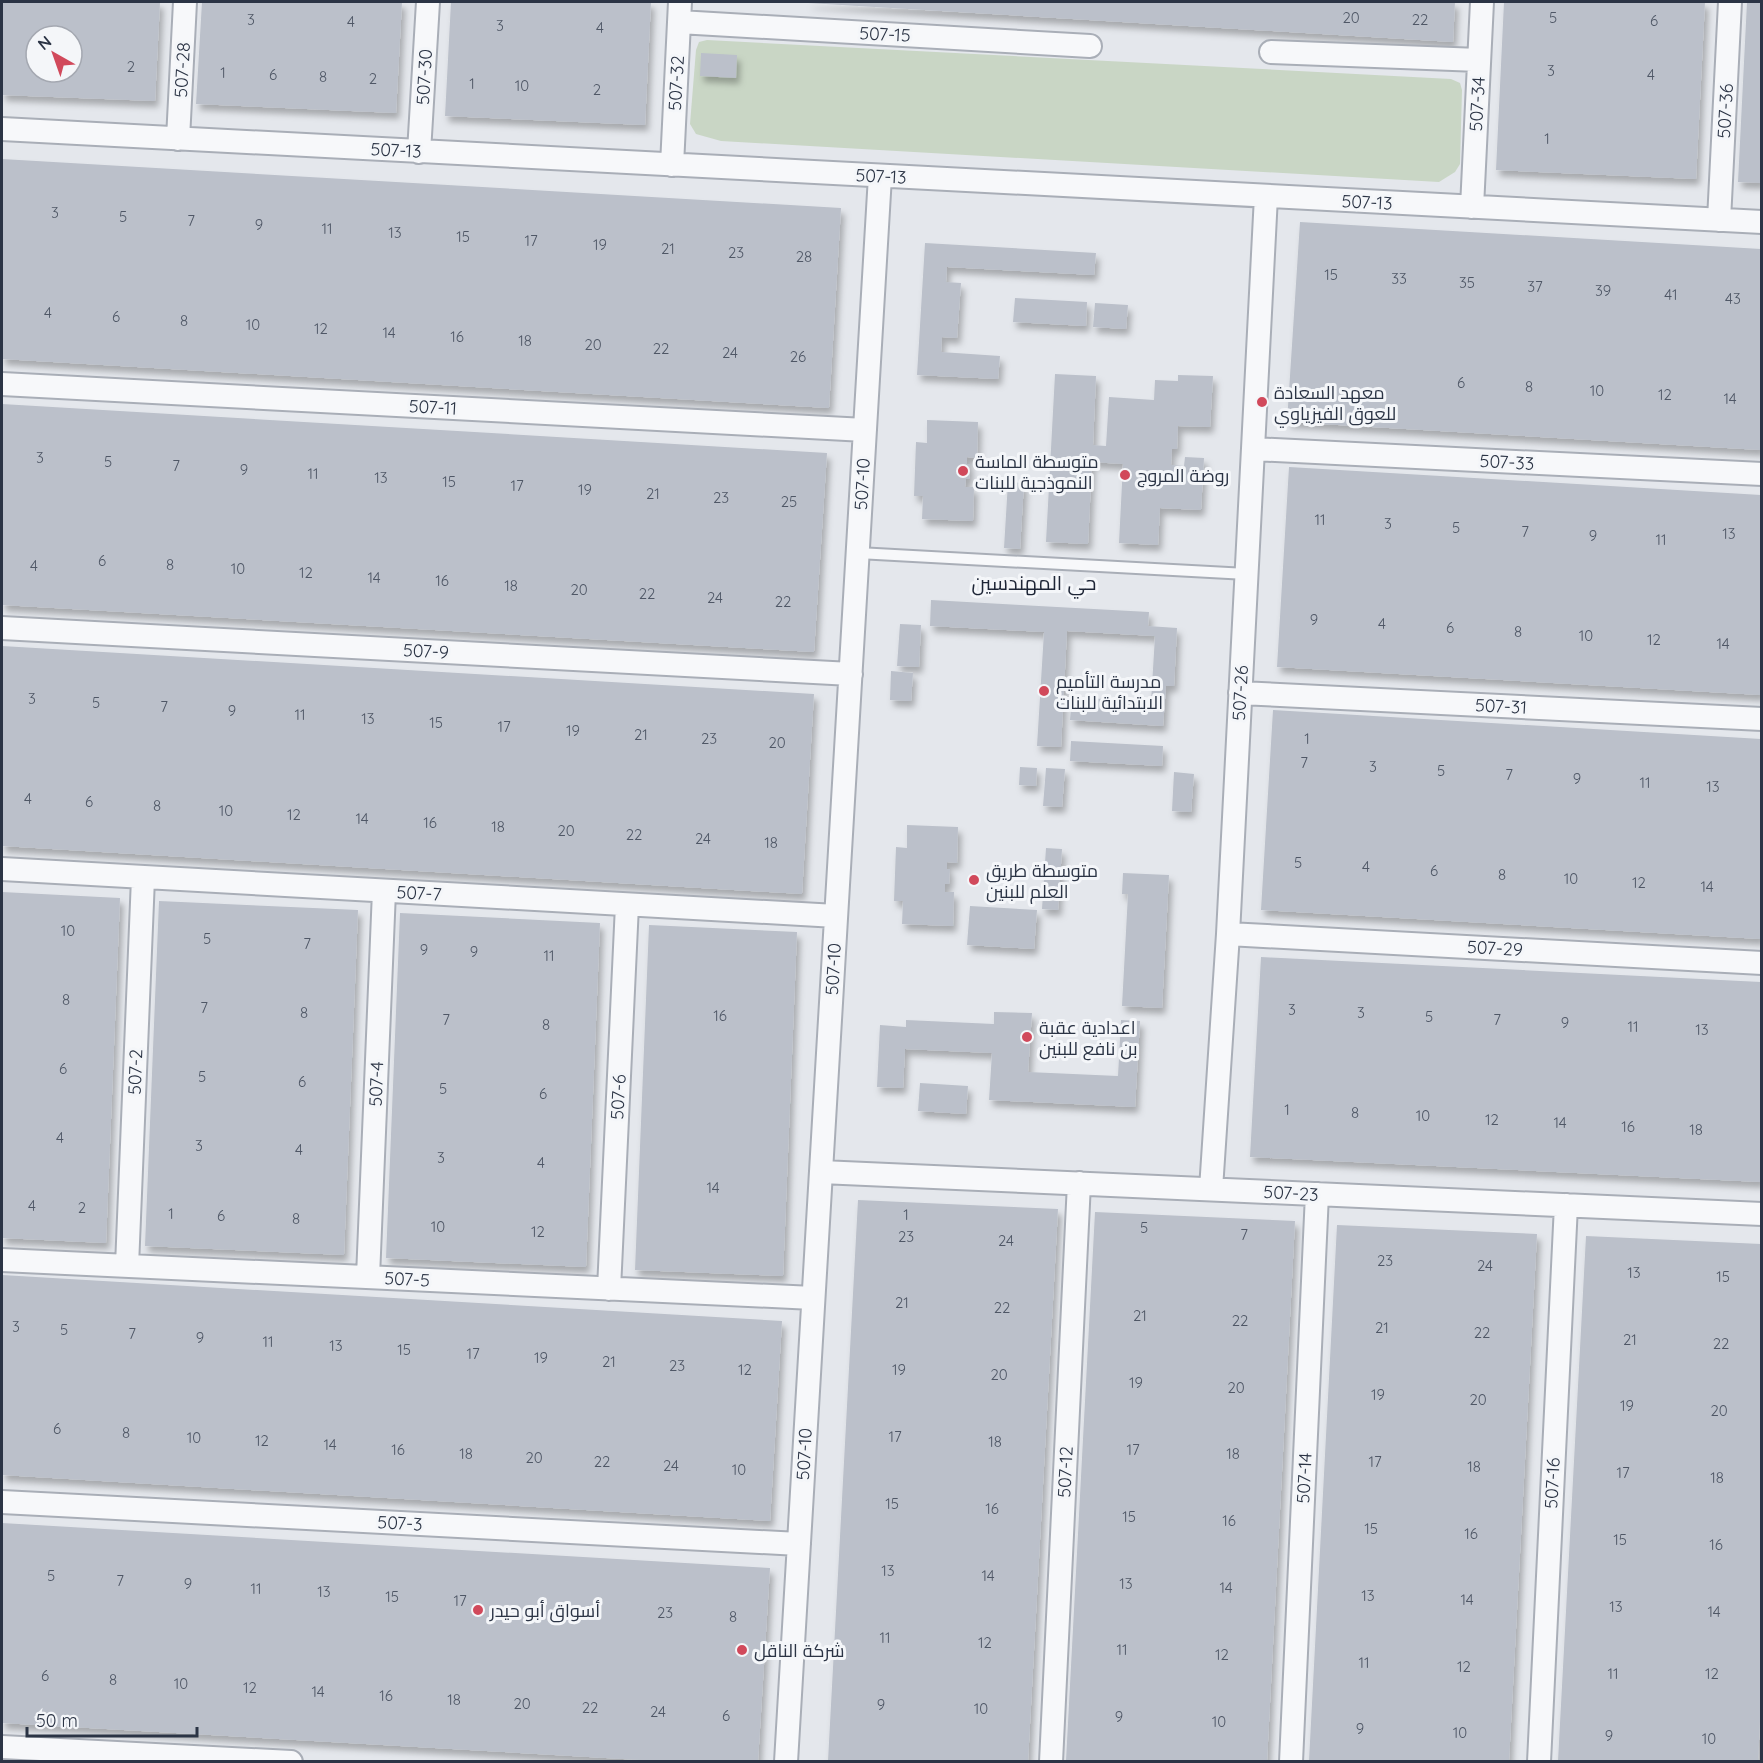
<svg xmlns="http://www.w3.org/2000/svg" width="1763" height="1763" viewBox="0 0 1763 1763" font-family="Quicksand,Cairo,sans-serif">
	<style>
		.green { fill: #c9d6c5 }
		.building { fill: #bbc0ca; fill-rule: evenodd; filter: url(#shadow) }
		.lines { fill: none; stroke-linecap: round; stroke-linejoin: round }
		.service-casing { stroke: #a9aeb7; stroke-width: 14 }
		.minor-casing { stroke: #a9aeb7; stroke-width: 26 }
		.service { stroke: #f7f8fa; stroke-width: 10 }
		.minor { stroke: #f7f8fa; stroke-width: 22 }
		.poi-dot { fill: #d1495b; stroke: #f4f6f9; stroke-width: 2 }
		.labels { text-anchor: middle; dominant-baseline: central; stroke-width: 6; stroke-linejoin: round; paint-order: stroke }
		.number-label { font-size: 15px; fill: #4f5766 }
		.street-label { font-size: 18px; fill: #2b3445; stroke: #f4f6f9 }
		.poi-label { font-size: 18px; fill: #2b3445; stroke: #f4f6f9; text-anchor: start }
		.neighbourhood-label { font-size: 20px; fill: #1d2536; stroke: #f4f6f9 }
	</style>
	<defs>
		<filter id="shadow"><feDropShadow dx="3.5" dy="6" stdDeviation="3" flood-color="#0004"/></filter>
	</defs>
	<rect width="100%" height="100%" fill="#e4e7ec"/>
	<path class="green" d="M707 40 1451 79 1460 83 1462 90 1460 164 1455 172 1439 182 721 141 696 134 690 124 696 50 699 42Z"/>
	<path class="building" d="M2 2H160L155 101 2 95ZM36 36H72V72H36Z
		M202 2H402L396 113 196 104Z
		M451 2H651L645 125 445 116Z
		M809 2H1455L1453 42 808 3Z
		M1504 2H1705L1696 179 1496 170Z
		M1747 2H1761V183L1738 182Z
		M701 53 737 55 736 78 700 76Z
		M2 159 841 208 829 408 2 359Z
		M1300 222 1761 249V450L1287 422Z
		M925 243 1096 253 1094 275 947 267 946 282 961 283 957 338 942 337 941 352 1000 356 998 379 917 375Z
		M1015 298 1087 302 1086 326 1013 322Z
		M1095 303 1128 305 1126 329 1093 327Z
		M1055 374 1096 376 1093 445 1106 446 1109 397 1154 400 1155 380 1178 381V375L1213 376 1210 427 1178 426 1177 449H1172L1171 465 1184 466 1185 457 1204 458 1201 510 1160 508 1158 545 1119 543 1123 464 1092 462 1088 544 1046 542Z
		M2 404 827 453 814 652 2 605Z
		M927 420 978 422 977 458 967 457V464H970L969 479H966L965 487H974L973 521 922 519 923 496H914L916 442 927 443Z
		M1289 467 1761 495V695L1277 667Z
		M1008 482 1024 483 1020 549 1004 548Z
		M931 600 1149 612 1148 626 1177 628 1174 686H1166L1163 726 1070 720 1072 697 1151 702 1155 636 1067 631 1061 747 1037 746 1044 632 930 626Z
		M900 624 921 625 919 667 897 666Z
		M2 646 814 694 802 894 2 846Z
		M891 671 913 673 911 701 890 700Z
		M1273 710 1761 739V939L1261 910Z
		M1071 741 1163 746 1162 766 1070 761Z
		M1020 767 1037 768 1036 786 1019 785Z
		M1046 768 1065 769 1062 807 1043 806Z
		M1174 772 1194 774 1191 812 1172 811Z
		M907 825 958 827 957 863 947 862V869H950L949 884H945V892H954L953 926 902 924 903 901H894L896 847 907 848Z
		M1046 848 1062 849 1058 910 1042 909Z
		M1123 873 1169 875 1162 1008 1122 1006 1128 894H1122Z
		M2 892 120 898 106 1243 2 1238Z
		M159 901 358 910 344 1255 145 1246Z
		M970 906 1037 910 1034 949 967 945Z
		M400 913 600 923 586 1267 386 1258Z
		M649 925 797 932 783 1276 635 1270Z
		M1261 957 1761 982V1182L1250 1157Z
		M994 1012 1032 1013 1028 1072 1118 1076 1121 1020 1140 1021 1135 1107 989 1100 992 1053 905 1049 903 1088 877 1087 880 1025 906 1027V1020L994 1024Z
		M920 1083 968 1086 966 1114 918 1111Z
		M858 1200 1058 1209 1028 1761H828Z
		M1095 1212 1295 1221 1267 1761H1066Z
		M1337 1225 1537 1234 1509 1761H1309Z
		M1586 1236 1761 1244V1699L1758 1761H1558Z
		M2 1275 782 1321 770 1521 2 1475Z
		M2 1523 770 1568 758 1761H658L2 1723Z"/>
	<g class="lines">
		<g class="service-casing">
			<path id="service" d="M858 553 1247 574"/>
		</g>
		<g class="minor-casing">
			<path id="minor" d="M679 22 1090 46
				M1271 52 1479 60
				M2 129 1762 222
				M178 139 185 2
				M419 152 428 2
				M672 165 680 2
				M1472 207 1482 2
				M1719 220 1730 2
				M2 384 865 430
				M1253 449 1762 474
				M2 628 851 674
				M1240 693 1762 719
				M2 869 836 916
				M1228 934 1762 963
				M821 1172 1762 1214
				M1211 1189 1228 934 1266 196
				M2 1260 813 1298
				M127 1266 143 878
				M368 1277 384 891
				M609 1289 627 905
				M2 1502 799 1544
				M2 1747 291 1762
				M786 1762 880 176
				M1051 1762 1079 1183
				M1291 1762 1317 1194
				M1539 1762 1566 1205"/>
		</g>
		<use href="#service" class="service"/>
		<use href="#minor" class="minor"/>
	</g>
	<g class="poi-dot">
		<circle cx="1262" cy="402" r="6"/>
		<circle cx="963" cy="471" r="6"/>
		<circle cx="1125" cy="475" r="6"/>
		<circle cx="1044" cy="691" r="6"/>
		<circle cx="974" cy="880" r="6"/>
		<circle cx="1027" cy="1037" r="6"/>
		<circle cx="478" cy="1610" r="6"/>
		<circle cx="742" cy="1650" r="6"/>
	</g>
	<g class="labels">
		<g class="number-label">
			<text x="1351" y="17">20</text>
			<text x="1553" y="17">5</text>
			<text x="251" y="19">3</text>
			<text x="1420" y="19">22</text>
			<text x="1654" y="20">6</text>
			<text x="351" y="21">4</text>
			<text x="500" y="25">3</text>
			<text x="600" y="27">4</text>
			<text x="131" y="66">2</text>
			<text x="1551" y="70">3</text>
			<text x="223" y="72">1</text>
			<text x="273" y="74">6</text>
			<text x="1651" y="74">4</text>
			<text x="323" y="76">8</text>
			<text x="373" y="78">2</text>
			<text x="472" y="83">1</text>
			<text x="522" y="85">10</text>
			<text x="597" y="89">2</text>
			<text x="1547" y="138">1</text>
			<text x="55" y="212">3</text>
			<text x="123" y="216">5</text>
			<text x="191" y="220">7</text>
			<text x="259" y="224">9</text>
			<text x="327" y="228">11</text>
			<text x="395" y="232">13</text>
			<text x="463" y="236">15</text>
			<text x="531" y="240">17</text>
			<text x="600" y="244">19</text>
			<text x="668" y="248">21</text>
			<text x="736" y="252">23</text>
			<text x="804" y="256">28</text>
			<text x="1331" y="274">15</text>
			<text x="1399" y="278">33</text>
			<text x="1467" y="282">35</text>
			<text x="1535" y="286">37</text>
			<text x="1603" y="290">39</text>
			<text x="1671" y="294">41</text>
			<text x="1733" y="298">43</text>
			<text x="48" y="312">4</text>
			<text x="116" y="316">6</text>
			<text x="184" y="320">8</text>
			<text x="253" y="324">10</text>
			<text x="321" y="328">12</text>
			<text x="389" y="332">14</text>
			<text x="457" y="336">16</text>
			<text x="525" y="340">18</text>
			<text x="593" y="344">20</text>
			<text x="661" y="348">22</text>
			<text x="730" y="352">24</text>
			<text x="798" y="356">26</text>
			<text x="1461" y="382">6</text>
			<text x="1529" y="386">8</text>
			<text x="1597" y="390">10</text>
			<text x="1665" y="394">12</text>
			<text x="1730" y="398">14</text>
			<text x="40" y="457">3</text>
			<text x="108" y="461">5</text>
			<text x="176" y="465">7</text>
			<text x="244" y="469">9</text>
			<text x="313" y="473">11</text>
			<text x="381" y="477">13</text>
			<text x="449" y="481">15</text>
			<text x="517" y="485">17</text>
			<text x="585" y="489">19</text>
			<text x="653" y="493">21</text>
			<text x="721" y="497">23</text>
			<text x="789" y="501">25</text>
			<text x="1320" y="519">11</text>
			<text x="1388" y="523">3</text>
			<text x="1456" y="527">5</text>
			<text x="1525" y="531">7</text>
			<text x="1729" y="533">13</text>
			<text x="1593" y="535">9</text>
			<text x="1661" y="539">11</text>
			<text x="102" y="560">6</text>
			<text x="170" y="564">8</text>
			<text x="34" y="565">4</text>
			<text x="238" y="568">10</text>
			<text x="306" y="572">12</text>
			<text x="374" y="577">14</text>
			<text x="442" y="580">16</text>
			<text x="511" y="585">18</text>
			<text x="579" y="589">20</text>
			<text x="647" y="593">22</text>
			<text x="715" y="597">24</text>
			<text x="783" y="601">22</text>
			<text x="1314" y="619">9</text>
			<text x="1382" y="623">4</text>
			<text x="1450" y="627">6</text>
			<text x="1518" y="631">8</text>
			<text x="1586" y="635">10</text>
			<text x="1654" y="639">12</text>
			<text x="1723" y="643">14</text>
			<text x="32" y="698">3</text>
			<text x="96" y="702">5</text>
			<text x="164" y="706">7</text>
			<text x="232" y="710">9</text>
			<text x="300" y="714">11</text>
			<text x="368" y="718">13</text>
			<text x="436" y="722">15</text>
			<text x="504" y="726">17</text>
			<text x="573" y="730">19</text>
			<text x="641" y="734">21</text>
			<text x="709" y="738">23</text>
			<text x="1307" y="738">1</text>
			<text x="777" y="742">20</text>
			<text x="1304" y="762">7</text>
			<text x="1373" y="766">3</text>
			<text x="1441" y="770">5</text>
			<text x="1509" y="774">7</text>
			<text x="1577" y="778">9</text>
			<text x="1645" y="782">11</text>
			<text x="1713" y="786">13</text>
			<text x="28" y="798">4</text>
			<text x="89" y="801">6</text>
			<text x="157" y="805">8</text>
			<text x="226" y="810">10</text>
			<text x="294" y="814">12</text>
			<text x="362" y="818">14</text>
			<text x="430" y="822">16</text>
			<text x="498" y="826">18</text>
			<text x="566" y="830">20</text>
			<text x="634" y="834">22</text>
			<text x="703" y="838">24</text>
			<text x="771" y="842">18</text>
			<text x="1298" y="862">5</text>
			<text x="1366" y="866">4</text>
			<text x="1434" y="870">6</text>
			<text x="1502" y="874">8</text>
			<text x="1571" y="878">10</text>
			<text x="1639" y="882">12</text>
			<text x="1707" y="886">14</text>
			<text x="68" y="930">10</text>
			<text x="207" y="938">5</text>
			<text x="307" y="943">7</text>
			<text x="424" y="949">9</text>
			<text x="474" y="951">9</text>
			<text x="549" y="955">11</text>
			<text x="66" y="999">8</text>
			<text x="204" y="1007">7</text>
			<text x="1292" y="1009">3</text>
			<text x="304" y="1012">8</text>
			<text x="1361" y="1012">3</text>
			<text x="720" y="1015">16</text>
			<text x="1429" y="1016">5</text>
			<text x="446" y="1019">7</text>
			<text x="1497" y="1019">7</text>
			<text x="1565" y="1022">9</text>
			<text x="546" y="1024">8</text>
			<text x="1633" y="1026">11</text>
			<text x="1702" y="1029">13</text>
			<text x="63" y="1068">6</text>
			<text x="202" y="1076">5</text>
			<text x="302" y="1081">6</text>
			<text x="443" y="1088">5</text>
			<text x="543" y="1093">6</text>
			<text x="1287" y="1109">1</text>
			<text x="1355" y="1112">8</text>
			<text x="1423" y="1115">10</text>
			<text x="1492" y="1119">12</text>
			<text x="1560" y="1122">14</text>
			<text x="1628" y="1126">16</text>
			<text x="1696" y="1129">18</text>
			<text x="60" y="1137">4</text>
			<text x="199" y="1145">3</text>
			<text x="299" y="1149">4</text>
			<text x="441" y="1157">3</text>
			<text x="541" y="1162">4</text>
			<text x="713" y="1187">14</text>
			<text x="32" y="1205">4</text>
			<text x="82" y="1207">2</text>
			<text x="171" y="1213">1</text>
			<text x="906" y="1214">1</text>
			<text x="221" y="1215">6</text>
			<text x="296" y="1218">8</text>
			<text x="438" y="1226">10</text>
			<text x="1144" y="1227">5</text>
			<text x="538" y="1231">12</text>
			<text x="1244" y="1234">7</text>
			<text x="906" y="1236">23</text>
			<text x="1006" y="1240">24</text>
			<text x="1385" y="1260">23</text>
			<text x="1485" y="1265">24</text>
			<text x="1634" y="1272">13</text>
			<text x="1723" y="1276">15</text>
			<text x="902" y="1302">21</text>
			<text x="1002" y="1307">22</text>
			<text x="1140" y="1315">21</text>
			<text x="1240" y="1320">22</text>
			<text x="16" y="1326">3</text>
			<text x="1382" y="1327">21</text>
			<text x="64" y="1329">5</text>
			<text x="1482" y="1332">22</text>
			<text x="132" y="1333">7</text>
			<text x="200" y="1337">9</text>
			<text x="1630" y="1339">21</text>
			<text x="268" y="1341">11</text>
			<text x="1721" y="1343">22</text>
			<text x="336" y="1345">13</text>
			<text x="404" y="1349">15</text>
			<text x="473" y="1353">17</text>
			<text x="541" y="1357">19</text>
			<text x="609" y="1361">21</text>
			<text x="677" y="1365">23</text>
			<text x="745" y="1369">12</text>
			<text x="899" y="1369">19</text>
			<text x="999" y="1374">20</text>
			<text x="1136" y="1382">19</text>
			<text x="1236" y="1387">20</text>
			<text x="1378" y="1394">19</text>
			<text x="1478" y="1399">20</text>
			<text x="1627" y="1405">19</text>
			<text x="1719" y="1410">20</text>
			<text x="57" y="1428">6</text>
			<text x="126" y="1432">8</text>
			<text x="895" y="1436">17</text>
			<text x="194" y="1437">10</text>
			<text x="262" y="1440">12</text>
			<text x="995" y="1441">18</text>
			<text x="330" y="1444">14</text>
			<text x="398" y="1449">16</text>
			<text x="1133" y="1449">17</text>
			<text x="466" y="1453">18</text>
			<text x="1233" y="1453">18</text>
			<text x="534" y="1457">20</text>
			<text x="602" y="1461">22</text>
			<text x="1375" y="1461">17</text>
			<text x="671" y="1465">24</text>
			<text x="1474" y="1466">18</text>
			<text x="739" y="1469">10</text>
			<text x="1623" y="1472">17</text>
			<text x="1717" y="1477">18</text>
			<text x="892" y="1503">15</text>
			<text x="992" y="1508">16</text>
			<text x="1129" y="1516">15</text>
			<text x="1229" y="1520">16</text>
			<text x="1371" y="1528">15</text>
			<text x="1471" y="1533">16</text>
			<text x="1620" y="1539">15</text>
			<text x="1716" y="1544">16</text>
			<text x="888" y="1570">13</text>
			<text x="51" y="1575">5</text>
			<text x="988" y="1575">14</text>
			<text x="120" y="1580">7</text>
			<text x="188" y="1583">9</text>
			<text x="1126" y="1583">13</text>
			<text x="1226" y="1587">14</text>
			<text x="256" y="1588">11</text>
			<text x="324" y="1591">13</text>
			<text x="1368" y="1595">13</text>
			<text x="392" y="1596">15</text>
			<text x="1467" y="1599">14</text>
			<text x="460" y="1600">17</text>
			<text x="1616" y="1606">13</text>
			<text x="1714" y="1611">14</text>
			<text x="665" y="1612">23</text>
			<text x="733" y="1616">8</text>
			<text x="885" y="1637">11</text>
			<text x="985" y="1642">12</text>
			<text x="1122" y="1649">11</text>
			<text x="1222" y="1654">12</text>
			<text x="1364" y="1662">11</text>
			<text x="1464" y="1666">12</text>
			<text x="1613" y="1673">11</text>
			<text x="1712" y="1673">12</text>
			<text x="45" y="1675">6</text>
			<text x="113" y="1679">8</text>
			<text x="181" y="1683">10</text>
			<text x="250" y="1687">12</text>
			<text x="318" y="1691">14</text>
			<text x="386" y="1695">16</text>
			<text x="454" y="1699">18</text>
			<text x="522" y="1703">20</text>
			<text x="881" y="1704">9</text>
			<text x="590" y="1707">22</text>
			<text x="981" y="1708">10</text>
			<text x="658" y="1711">24</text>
			<text x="726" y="1715">6</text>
			<text x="1119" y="1716">9</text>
			<text x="1219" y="1721">10</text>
			<text x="1360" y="1728">9</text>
			<text x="1460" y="1732">10</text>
			<text x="1609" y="1735">9</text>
			<text x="1709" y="1738">10</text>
		</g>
		<g class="street-label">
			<text transform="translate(885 34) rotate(3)">507-15</text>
			<text transform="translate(182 70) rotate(-87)">507-28</text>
			<text transform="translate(424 77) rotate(-87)">507-30</text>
			<text transform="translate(676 83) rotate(-87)">507-32</text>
			<text transform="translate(1477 104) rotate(-87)">507-34</text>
			<text transform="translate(1725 111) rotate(-87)">507-36</text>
			<text transform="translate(396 150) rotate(3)">507-13</text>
			<text transform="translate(881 176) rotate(3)">507-13</text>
			<text transform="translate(1367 202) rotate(3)">507-13</text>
			<text transform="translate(433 407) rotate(3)">507-11</text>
			<text transform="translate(1507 462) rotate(3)">507-33</text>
			<text transform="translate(862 484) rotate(-87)">507-10</text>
			<text transform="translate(426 651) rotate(3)">507-9</text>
			<text transform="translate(1240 693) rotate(-87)">507-26</text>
			<text transform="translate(1501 706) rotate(3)">507-31</text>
			<text transform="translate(419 893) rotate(3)">507-7</text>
			<text transform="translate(1495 948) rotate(3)">507-29</text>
			<text transform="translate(833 969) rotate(-87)">507-10</text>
			<text transform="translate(135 1072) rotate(-88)">507-2</text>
			<text transform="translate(376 1084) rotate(-88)">507-4</text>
			<text transform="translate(618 1097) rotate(-87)">507-6</text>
			<text transform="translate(1291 1193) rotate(3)">507-23</text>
			<text transform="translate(407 1279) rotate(3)">507-5</text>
			<text transform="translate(804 1454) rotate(-87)">507-10</text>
			<text transform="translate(1065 1472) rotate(-87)">507-12</text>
			<text transform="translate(1304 1478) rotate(-87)">507-14</text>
			<text transform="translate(1552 1483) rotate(-87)">507-16</text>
			<text transform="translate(400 1523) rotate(3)">507-3</text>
		</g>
		<g class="poi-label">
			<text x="1274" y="392">معهد السعادة<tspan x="1274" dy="21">للعوق الفيزياوي</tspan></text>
			<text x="975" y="461">متوسطة الماسة<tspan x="975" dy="21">النموذجية للبنات</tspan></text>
			<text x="1137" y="475">روضة المروج</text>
			<text x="1056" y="681">مدرسة التأميم<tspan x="1056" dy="21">الابتدائية للبنات</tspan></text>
			<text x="986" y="870">متوسطة طريق<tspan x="986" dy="21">العلم للبنين</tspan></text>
			<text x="1039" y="1027">اعدادية عقبة<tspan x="1039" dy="21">بن نافع للبنين</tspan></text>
			<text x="490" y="1610">أسواق أبو حيدر</text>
			<text x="754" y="1650">شركة الناقل</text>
		</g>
		<g class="neighbourhood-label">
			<text x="1034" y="582">حي المهندسين</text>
		</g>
	</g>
	<rect width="1763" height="1763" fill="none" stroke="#2b3445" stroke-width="6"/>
	<g transform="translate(54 54) rotate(320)"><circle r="28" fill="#f4f6f9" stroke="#a4a8b1" stroke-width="1.5"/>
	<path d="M0-4.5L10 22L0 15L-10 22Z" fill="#d1495b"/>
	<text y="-9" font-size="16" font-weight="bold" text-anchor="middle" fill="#2b3445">N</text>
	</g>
	<path d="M27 1727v9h170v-9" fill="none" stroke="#2b3445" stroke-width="3"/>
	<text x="36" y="1727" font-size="18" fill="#2b3445" stroke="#f4f6f9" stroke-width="4.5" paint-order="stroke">50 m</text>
</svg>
